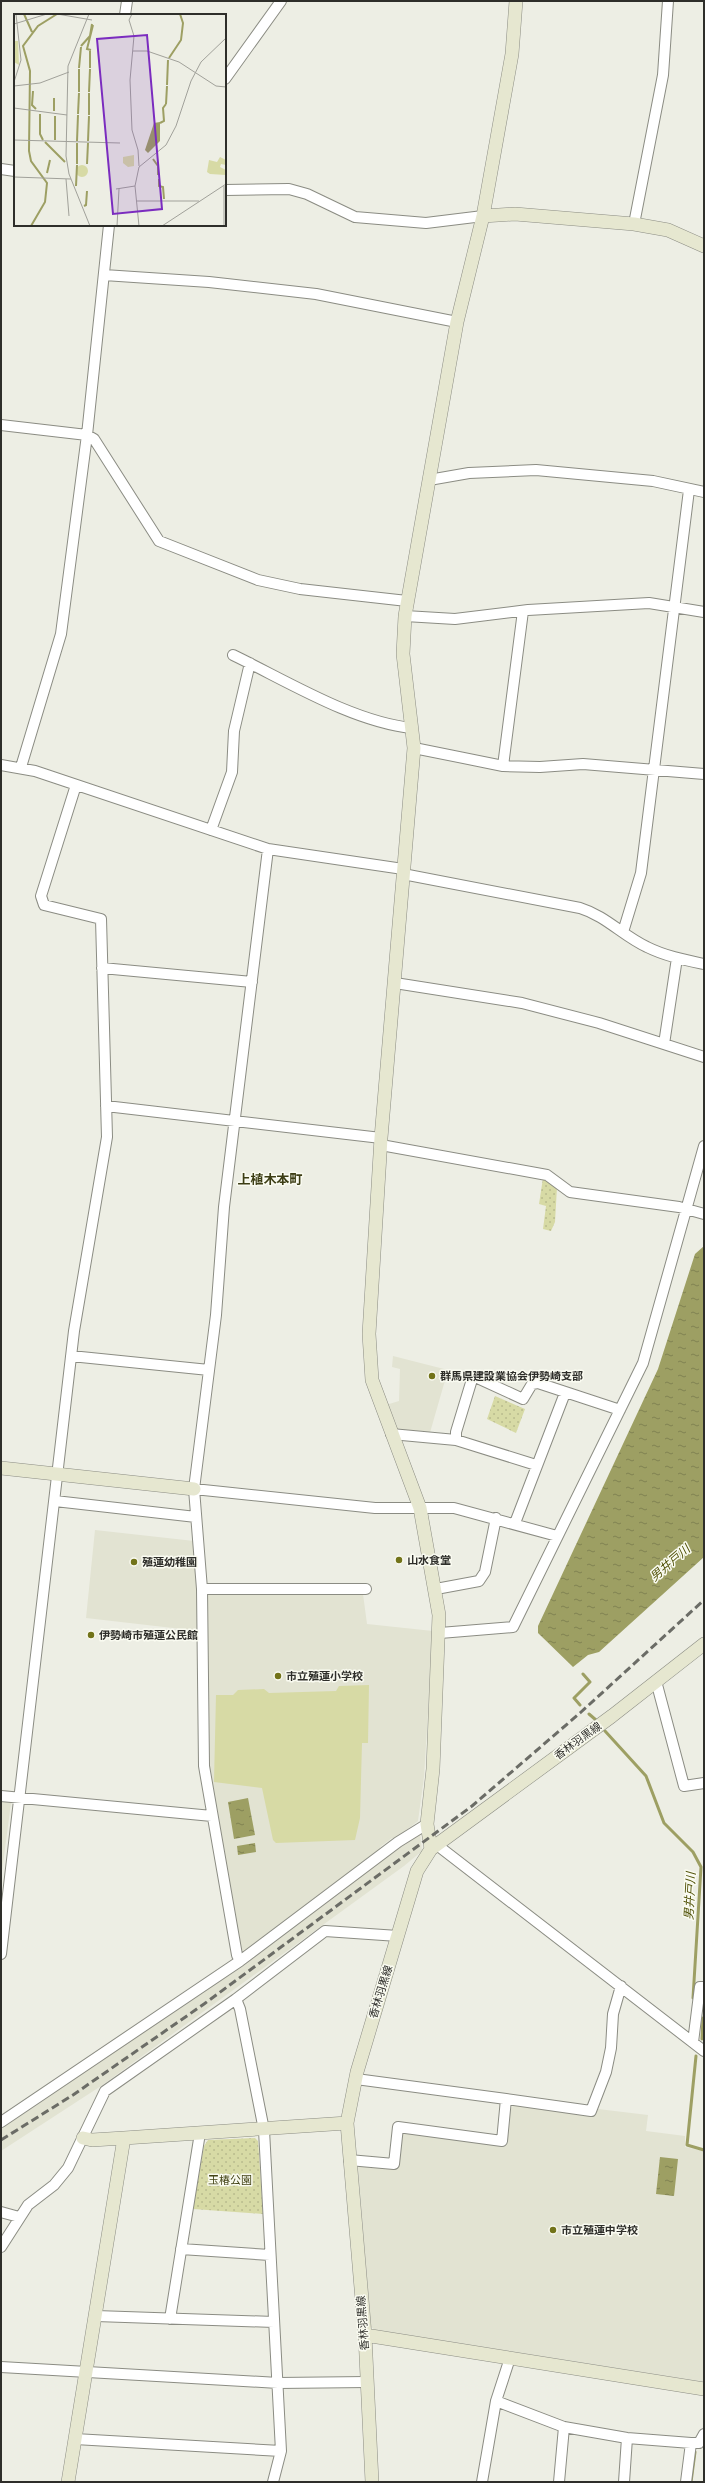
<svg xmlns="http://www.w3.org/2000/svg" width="705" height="2483" viewBox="0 0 705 2483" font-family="'Fira Sans','Noto Sans JP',sans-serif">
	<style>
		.built { fill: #e2e3d2 }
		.grass { fill: #d7daa5 }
		.park { fill: url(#park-dots) }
		.water { fill: url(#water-ripples) }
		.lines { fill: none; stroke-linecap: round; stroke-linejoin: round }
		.stream { stroke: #9d9f63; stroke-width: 3 }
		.street-casing { stroke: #8b8c83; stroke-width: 12 }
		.secondary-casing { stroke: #8b8c83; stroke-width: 14 }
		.street { stroke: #fff; stroke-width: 10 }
		.secondary { stroke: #e6e7d0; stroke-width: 13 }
		.rail { stroke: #6b6c66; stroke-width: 3; stroke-dasharray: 8 4; stroke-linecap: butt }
		.poi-dot { fill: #727319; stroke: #fafbf1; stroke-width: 1.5 }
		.labels { text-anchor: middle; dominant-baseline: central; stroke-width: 3; stroke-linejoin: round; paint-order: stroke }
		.poi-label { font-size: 11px; font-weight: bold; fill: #2e2e2a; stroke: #fafbf1; text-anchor: start }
		.street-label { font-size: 11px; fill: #2e2e2a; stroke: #fafbf1 }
		.park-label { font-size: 11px; fill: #434416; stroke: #fafbf1 }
		.water-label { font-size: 12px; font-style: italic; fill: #515208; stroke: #fafbf1 }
		.quarter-label { font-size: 13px; font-weight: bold; fill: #3c3d14; stroke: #fafbf1 }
		.inset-river { fill: none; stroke: #9d9f63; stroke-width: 2 }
		.inset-road { fill: none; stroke: #a1a19a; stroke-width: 1 }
		.view { fill: #7b2cbf; fill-opacity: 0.15; stroke: #7b2cbf; stroke-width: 2 }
		.inset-edge { fill: none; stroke: #2e2e2a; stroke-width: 2 }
	</style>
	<defs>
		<pattern id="park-dots" width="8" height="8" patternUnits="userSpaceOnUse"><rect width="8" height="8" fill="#d7daa5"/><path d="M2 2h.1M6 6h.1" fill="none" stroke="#b9bb8e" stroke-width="1.8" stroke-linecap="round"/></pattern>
		<pattern id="water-ripples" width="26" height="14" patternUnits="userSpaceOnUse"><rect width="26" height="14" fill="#9d9f63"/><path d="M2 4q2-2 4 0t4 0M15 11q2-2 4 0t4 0" fill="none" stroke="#808252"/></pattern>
	</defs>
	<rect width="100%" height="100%" fill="#edeee4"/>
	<path class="built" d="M393 1356 448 1370 429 1436 397 1432 385 1402 389 1404 399 1401 400 1369 392 1367Z
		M95 1530 194 1541 199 1631 86 1618Z
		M208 1594H363L367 1624 433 1631 424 1777 418 1821 395 1839 392 1838 380 1847 381 1850 245 1952 240 1949 208 1767Z
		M1 1801 11 1803 1 1879Z
		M420 1833 422 1851 404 1866 101 2086 1 2151V2129L243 1964 413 1836Z
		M514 2105 595 2116 598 2109 648 2115 646 2131 685 2136V2147L704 2151V2382L375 2330 371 2327 358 2168 360 2165 397 2168 401 2135 405 2133 507 2145 511 2108Z"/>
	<path class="grass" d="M369 1685 368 1743H362L360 1818 355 1840 276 1843 273 1840 262 1788 214 1782 216 1695H233L238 1690 264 1689 269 1693 336 1691 339 1686Z"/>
	<path class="park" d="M543 1178 557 1187 555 1222 551 1231 543 1229 546 1206 539 1204Z
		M495 1396 525 1409 516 1433 487 1419Z
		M255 2138 258 2141 263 2214 193 2209 204 2146 208 2140Z"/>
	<path class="water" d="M704 1246V1557L599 1652 588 1655 573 1667 538 1633V1626L658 1369 695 1254Z
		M248 1798 255 1835 234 1839 228 1802Z
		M255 1843 256 1852 238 1855 237 1846Z
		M660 2157 678 2159 674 2196 656 2194Z"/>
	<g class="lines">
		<path class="stream" d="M580 1705 574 1698 590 1682 583 1674
			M589 1714 596 1720
			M605 1731 646 1776 664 1823 693 1852 701 1867 693 1998
			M702 2039 703 2018
			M696 2056 687 2145 704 2150
			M691 2482 695 2452"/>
		<g class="street-casing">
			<path id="street" d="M125 15 127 1
				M225 79 281 1
				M1 169 15 171
				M225 190 289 189 307 194 355 217 426 223 483 216
				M634 224 663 75 668 1
				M104 275 209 282 316 294 457 322
				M1 425 87 435 94 439 159 541 258 580 300 589 407 601
				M429 480 469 473 536 470 653 481 704 492
				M405 616 455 619 528 610 649 603 704 612
				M233 655C287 681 353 722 412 728
				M414 748 503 766 540 767 583 764 704 774
				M1 765 35 771 268 849 403 869
				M503 766 523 611
				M21 767 61 634 87 435 109 225
				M211 830 232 772 234 731 250 663
				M403 874 580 908C606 916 623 936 647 947 665 956 685 960 704 964
				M623 932 641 873 689 490
				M102 968 252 982
				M395 983 522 1003 599 1023 704 1057
				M664 1044 677 958
				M106 1106 381 1138
				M381 1145 547 1175 570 1192 679 1207 704 1214
				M71 1356 209 1370
				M391 1434 456 1440 536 1465
				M456 1440V1432L473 1376 523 1399 532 1384 538 1383 620 1410
				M194 1489 375 1508H454L557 1536
				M55 1501 196 1517
				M515 1523 565 1393
				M202 1589H366
				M436 1589 479 1581 485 1572 496 1518
				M440 1633 513 1627 643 1363 704 1146
				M656 1681 684 1786 704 1783
				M1 1796 212 1816
				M437 1845 704 2051
				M1 1954 74 1331 107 1137 101 919 44 905 41 896 76 785
				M240 1961 237 1955 204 1766 202 1589 194 1489 216 1315 224 1207 268 849
				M236 1999 240 2009 264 2130 281 2451 273 2482
				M693 2042 700 1987H704
				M356 2079 506 2099
				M1 2122 240 1961 398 1842 427 1824
				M349 2160 394 2164 398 2127 502 2141 506 2099 591 2111 606 2072 611 2048 613 2014 621 1986
				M1 2212 19 2217
				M1 2247 28 2205 54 2185 68 2168 105 2091 236 1999 325 1931 398 1936
				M181 2249 270 2255
				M96 2316 274 2322
				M170 2319 200 2133
				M1 2367 278 2383 367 2382
				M496 2401 564 2427 627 2438 691 2443 686 2482
				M75 2439 281 2451
				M691 2443H699L704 2434
				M482 2482 496 2401 510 2358
				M559 2482 564 2427
				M624 2482 627 2438"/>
		</g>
		<g class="secondary-casing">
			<path id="secondary" d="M483 216 515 214 634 224 668 230 704 246
				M1 1468 194 1489
				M431 1849 427 1824 433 1769 439 1615 420 1508 372 1380 369 1334 381 1138 414 748 403 654 405 616 457 322 483 216 512 54 516 1
				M83 2138 92 2140 124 2138 347 2123
				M365 2335 704 2389
				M68 2482 124 2138
				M372 2482 365 2335 347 2123 357 2072 417 1871 431 1849 612 1716 704 1644"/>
		</g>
		<use href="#street" class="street"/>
		<use href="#secondary" class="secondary"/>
		<path class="rail" d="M1 2140 73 2095 204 2004 472 1806 580 1713 704 1600"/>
	</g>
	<g class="poi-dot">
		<circle cx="432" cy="1376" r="4"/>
		<circle cx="399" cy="1560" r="4"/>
		<circle cx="134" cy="1562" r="4"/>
		<circle cx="91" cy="1635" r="4"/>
		<circle cx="278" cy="1676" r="4"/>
		<circle cx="553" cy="2230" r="4"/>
	</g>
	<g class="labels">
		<g class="poi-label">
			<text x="440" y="1376">群馬県建設業協会伊勢崎支部</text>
			<text x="407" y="1560">山水食堂</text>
			<text x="142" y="1562">殖蓮幼稚園</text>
			<text x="99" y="1635">伊勢崎市殖蓮公民館</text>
			<text x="286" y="1676">市立殖蓮小学校</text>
			<text x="561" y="2230">市立殖蓮中学校</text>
		</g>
		<g class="street-label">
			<text transform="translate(578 1741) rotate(-36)">香林羽黒線</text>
			<text transform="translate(381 1992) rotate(-73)">香林羽黒線</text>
			<text transform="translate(363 2323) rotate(-94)">香林羽黒線</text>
		</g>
		<g class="park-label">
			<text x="230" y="2180">玉椿公園</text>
		</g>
		<g class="water-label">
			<text transform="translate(670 1563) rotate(-41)">男井戸川</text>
			<text transform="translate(690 1896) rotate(-87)">男井戸川</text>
		</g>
		<g class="quarter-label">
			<text x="270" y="1179">上植木本町</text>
		</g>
	</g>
	<g transform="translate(14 14)">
		<rect width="212" height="212" fill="#edeee4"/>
		<path d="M120 141V152L114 153 109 149V143ZM62 157a6 6 0 1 1 12 0a6 6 0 1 1-12 0Z" fill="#d7daa5"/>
		<path d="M0 27H4L5 51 0 48ZM206 143 212 146V151L207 150 206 153 212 156V161L196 160 193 158 195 146 203 148Z" fill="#d7daa5"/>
		<path d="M146 108V127L134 139 131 136 140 109Z" fill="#9d9f63"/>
		<path class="inset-river" d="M10 0 18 18M67 32 76 22 78 10M77 36 73 35 79 11M155 44 167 26 169 9 166 0M65 54 67 33M76 54V37M153 71 154 46M19 77 18 91 22 95M65 78V55M75 78 76 55M152 90 153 72M40 97V84M26 100V120L29 126M64 100 65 79M75 101V79M146 109 150 107 149 94 152 90M41 126V102M63 127 64 101M74 127 75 102M31 128 51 148M139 145 144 152V161M63 150V129M73 150 74 129M33 159 36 146M145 165V172L149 173 150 185M62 172 63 151M70 192 72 191 73 177M17 212 31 188 33 169 17 147 15 137 16 57 9 32 24 12 43 0"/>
		<path class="inset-road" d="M43 0 78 6M75 0 54 52 52 142 55 160 76 212M118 0 115 6 120 22 116 66 118 116 124 136 125 152M0 10 33 0M119 37H133L165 48 202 72 212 73M0 68 7 46 2 0M0 72 26 69 55 58M0 94 53 101M0 126 106 129M0 163 57 165M52 165 55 202M210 172V212M102 175 121 172M123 187H185M103 212 105 175M125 212 121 172 125 153 152 131 162 112 177 67 187 48 212 24M148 212 212 170"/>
		<path class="view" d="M133 21 148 195 99 200 83 25Z"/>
		<rect width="212" height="212" class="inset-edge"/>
	</g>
	<rect width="705" height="2483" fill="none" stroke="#2e2e2a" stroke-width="4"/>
</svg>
